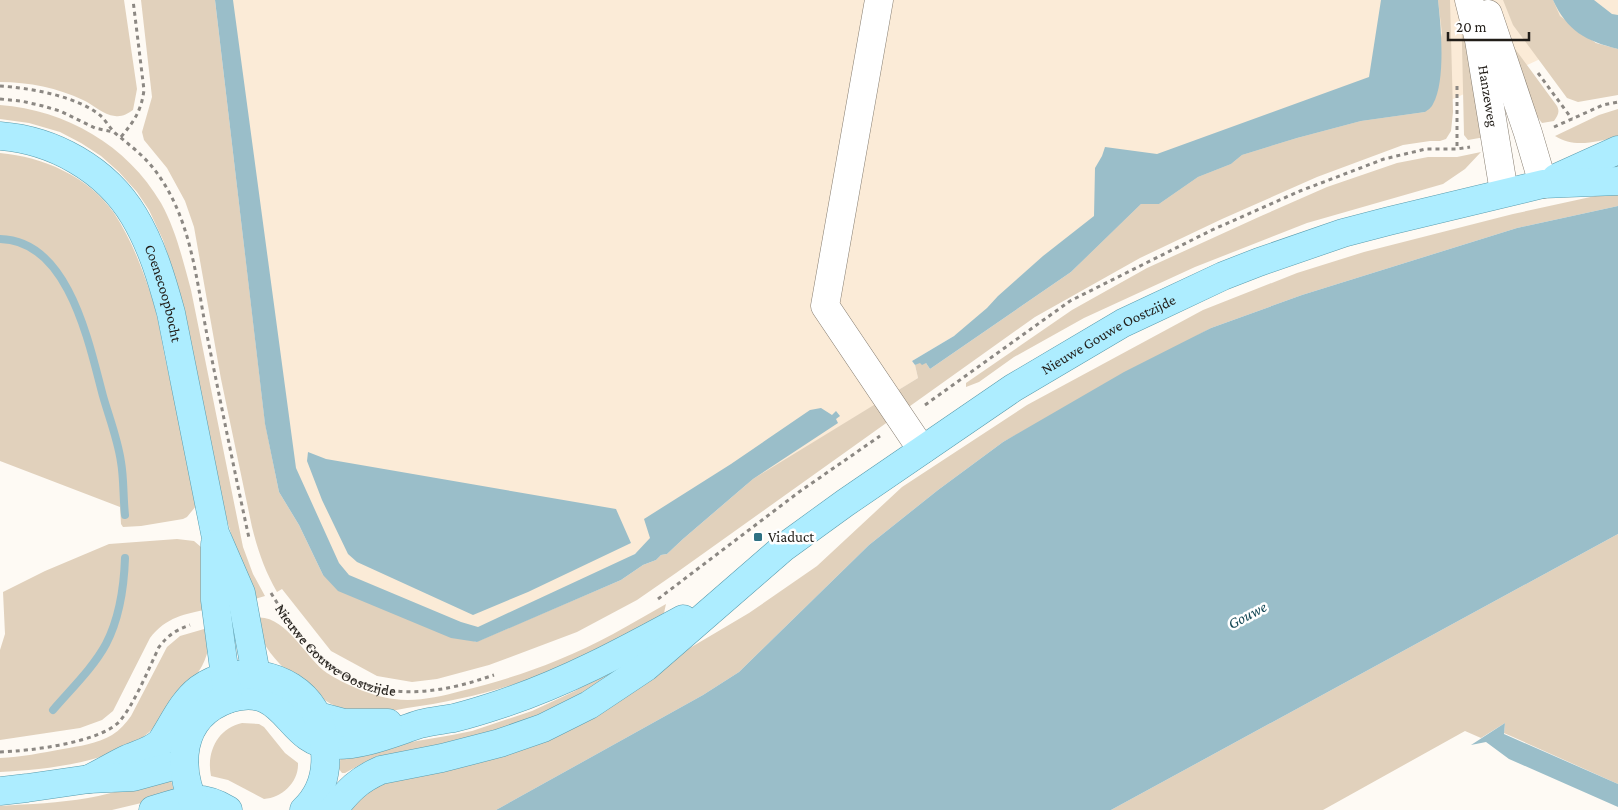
<svg xmlns="http://www.w3.org/2000/svg" width="1618" height="810" viewBox="0 0 1618 810" font-family="'Crimson Pro',serif">
	<style>
		.built { fill: #fbebd7 }
		.green { fill: #e1d1bc }
		.water { fill: #9abec9 }
		.lines { fill: none; stroke-linecap: round; stroke-linejoin: round }
		.stream { stroke: #9abec9; stroke-width: 8 }
		.minor-casing { stroke: #847b6e; stroke-width: 29 }
		.major-casing { stroke: #599cae; stroke-width: 29 }
		.path { stroke: #8c8883; stroke-width: 3; stroke-dasharray: 4 4; stroke-linecap: butt }
		.minor { stroke: #fff; stroke-width: 28 }
		.major { stroke: #adedff; stroke-width: 28 }
		.poi-dot { fill: #2f7183; stroke: #fff; stroke-width: 2 }
		.labels { text-anchor: middle; dominant-baseline: central; stroke-width: 5; stroke-linejoin: round; paint-order: stroke }
		.street-label { font-size: 15px; fill: #211d18; stroke: #fff }
		.poi-label { font-size: 15px; fill: #211d18; stroke: #fff; text-anchor: start }
		.water-label { font-size: 16px; font-style: italic; fill: #134754; stroke: #fff }
	</style>
	<rect width="100%" height="100%" fill="#fefaf4"/>
	<path class="built" d="M222 0H1618V15L1538 60 1425 112 1297 138 954 336 912 361 915 365 918 378 562 599 476 634 335 576 282 470Z"/>
	<path class="green" d="M0 0H124L137 89 133 110C127 114 122 117 115 116 103 115 94 105 83 100 58 88 29 82 0 82Z
		M141 0H215L265 423 279 492 299 525 323 575 476 642 621 580 643 565 656 560 661 555 667 554 683 539 753 479 918 378 915 365 920 362 926 363 930 369 1071 272 1141 204H1159L1198 177 1231 164 1242 155 1297 138 1361 121 1425 112 1442 33 1438 0H1450L1453 112 1451 131 1446 139 1440 141H1430L1403 145 1317 177 1222 219 1140 258 1035 317 676 573 637 600 577 632 489 665 437 679 412 682 377 676 331 651 282 589 277 592C265 571 258 551 252 527L221 379 194 227 185 201 167 168 144 140 142 132 152 97Z
		M1461 0 1485 137 1468 140 1464 135Z
		M1490 0H1491L1510 42 1557 106C1560 112 1558 115 1554 121L1542 123 1527 103 1495 17Z
		M1503 0H1553L1560 16 1596 43 1618 49V95L1578 102 1567 98 1513 25Z
		M0 105C66 110 127 145 161 203 176 230 183 261 191 290L243 547 253 574 265 596 251 600 226 517 180 293 163 240 149 210 137 192 119 172 101 156 81 143 60 132 29 123 0 119Z
		M1618 109V137C1597 141 1575 149 1555 136L1599 115Z
		M1481 152 1465 169 1443 184 1307 223 1195 267 1084 318 1014 357 979 382 966 387V383L1072 310 1147 268 1261 216 1327 187 1397 163 1428 157H1457Z
		M0 153C43 157 88 176 114 213 130 237 141 265 150 292 158 314 161 339 166 362 176 407 185 451 195 496L196 506 187 517 183 519 141 526 123 527 121 524 120 507 0 461Z
		M1618 191V206L1517 228 1302 295 1211 328 1003 442 938 490 869 545 739 672 703 695 496 810H345L370 787 678 655 749 613 817 566 902 487 1027 405 1203 310 1297 273 1364 252 1513 214Z
		M1618 534V784L1504 733 1505 723 1481 738 1465 731 1323 810H1111Z
		M177 539 194 541 201 547 209 609C185 614 166 617 150 638L113 711 102 720 80 728 0 740V650L5 634 3 592 45 571 109 544Z
		M666 604 664 613C651 621 638 629 625 637 558 674 483 698 407 708 390 711 372 715 355 713 326 708 277 668 264 643 260 635 257 626 255 618 285 613 305 658 327 673 344 684 374 697 394 699 416 702 439 697 461 691 494 683 527 673 558 660 596 645 631 624 666 604Z
		M211 627C210 642 208 658 199 671 194 679 185 686 179 694 168 709 159 726 143 737 107 763 43 770 0 772V758C22 757 41 753 63 749 79 746 97 744 112 735 120 730 126 723 131 716L167 647 180 636Z
		M639 659 546 715 474 740 374 760 363 763 345 773H342L339 769 341 754 452 735 472 731 532 711 575 691 612 669Z
		M242 723 259 724 264 727 285 753 298 763C299 782 282 798 264 799L228 780 211 776C206 752 218 728 242 723Z
		M170 776 175 795 112 810H0V806C30 804 59 803 88 798 116 793 143 784 170 776Z"/>
	<path class="water" d="M215 0H233L296 468 339 563 349 575 461 622 478 627 635 554 650 538 644 519 731 464 810 410 821 408 832 415 836 411 840 416 836 419 838 423 753 479 683 539 667 554 661 555 656 560 643 565 621 580 477 642 451 638 338 591 323 575 299 525 279 492 265 424Z
		M1381 0H1438C1441 26 1446 81 1433 104 1432 107 1428 110 1425 112L1361 121 1297 138 1242 155 1231 164 1198 177 1159 204H1141L1071 272 930 369 926 363 922 365 920 363 915 365 912 361 954 336 987 308 998 296 1043 256 1094 216 1095 168 1102 156 1105 147 1157 154 1369 77Z
		M1553 0H1594L1612 14 1618 15V49C1586 41 1567 31 1553 0Z
		M1618 206V534L1111 810H496L703 695 739 672 869 545 938 490 1003 442 1124 372 1211 328 1302 295 1517 228Z
		M308 452 326 459 616 509 631 543 528 592 473 615 357 562 348 554 322 500 307 461Z
		M1505 723 1504 734 1618 784V807L1509 759 1486 742 1471 745Z"/>
	<g class="lines">
		<path class="stream" d="M0 239C69 240 89 344 103 396 109 417 118 440 121 462 124 479 123 497 125 515
			M53 710C71 689 93 668 106 644 120 617 124 588 125 558"/>
		<g class="minor-casing">
			<g id="minor">
				<path d="M879 0 825 306 922 450"/>
				<path id="s2" d="M1469 0 1479 40 1504 192"/>
				<path d="M1488 14 1528 133 1543 184"/>
			</g>
		</g>
		<g class="major-casing">
			<g id="major">
				<path id="s3" d="M0 136C53 140 106 169 134 216 152 246 162 280 171 313L215 533 241 593 256 674"/>
				<path d="M1556 178 1618 150"/>
				<path d="M228 699C287 680 286 743 332 745 363 746 392 733 420 724 431 721 443 720 454 718 470 714 486 709 501 704 565 683 624 651 683 619"/>
				<path d="M318 716 344 723H388"/>
				<path d="M89 779C101 773 113 766 125 760 137 754 151 752 161 742 173 724 182 702 199 689 235 663 291 672 314 710 322 723 324 737 325 751 327 774 321 794 304 810"/>
				<path d="M0 791 27 788 89 779 133 777 184 763"/>
				<path d="M153 810C185 801 198 792 228 810"/>
				<path d="M197 810C176 768 178 717 228 699L215 600V544"/>
				<path id="s4" d="M333 810C348 791 358 780 381 770L442 758 500 743 543 728 589 705 646 667 783 548 845 503 1013 388 1123 323 1155 308 1223 276 1259 262 1343 233 1389 221 1543 184 1618 181"/>
			</g>
		</g>
		<g class="path">
			<path d="M1538 73 1572 119"/>
			<path d="M0 86C30 88 77 96 101 116 106 121 110 128 115 133 127 143 139 152 149 163 193 214 196 283 209 345 222 409 235 474 249 538"/>
			<path d="M1457 86V149"/>
			<path d="M0 99 21 101 43 106 60 111 95 128 113 132"/>
			<path d="M1554 127 1603 105 1618 102"/>
			<path d="M121 137C134 121 141 112 144 90L133 0"/>
			<path d="M925 405 1070 301 1212 230 1300 191 1384 159 1426 149H1457L1470 147"/>
			<path id="s1" d="M271 593C317 669 364 707 457 686 470 683 482 679 494 675"/>
			<path d="M658 599 799 492 880 436"/>
			<path d="M0 752C29 751 98 743 119 722 134 705 149 668 159 647 168 635 176 630 190 625"/>
		</g>
		<use href="#minor" class="minor"/>
		<use href="#major" class="major"/>
	</g>
	<rect class="poi-dot" x="753" y="532" width="10" height="10" rx="2.5"/>
	<g class="labels">
		<g class="street-label">
			<text stroke="none"><textPath href="#s2" startOffset="98">Hanzeweg</textPath></text>
			<text stroke="none"><textPath href="#s3" startOffset="245">Coenecoopbocht</textPath></text>
			<text stroke="none"><textPath href="#s4" startOffset="922">Nieuwe Gouwe Oostzijde</textPath></text>
			<text stroke="none"><textPath href="#s1" startOffset="90">Nieuwe Gouwe Oostzijde</textPath></text>
		</g>
		<g class="poi-label">
			<text x="768" y="537">Viaduct</text>
		</g>
		<g class="water-label">
			<text transform="translate(1247 615) rotate(-28)">Gouwe</text>
		</g>
	</g>
	<path d="M1448 32v8h81v-8" fill="none" stroke="#211d18" stroke-width="2.5"/>
	<text x="1456" y="32" font-size="15" fill="#211d18" stroke="#ffffff" stroke-width="4" paint-order="stroke">20 m</text>
</svg>
